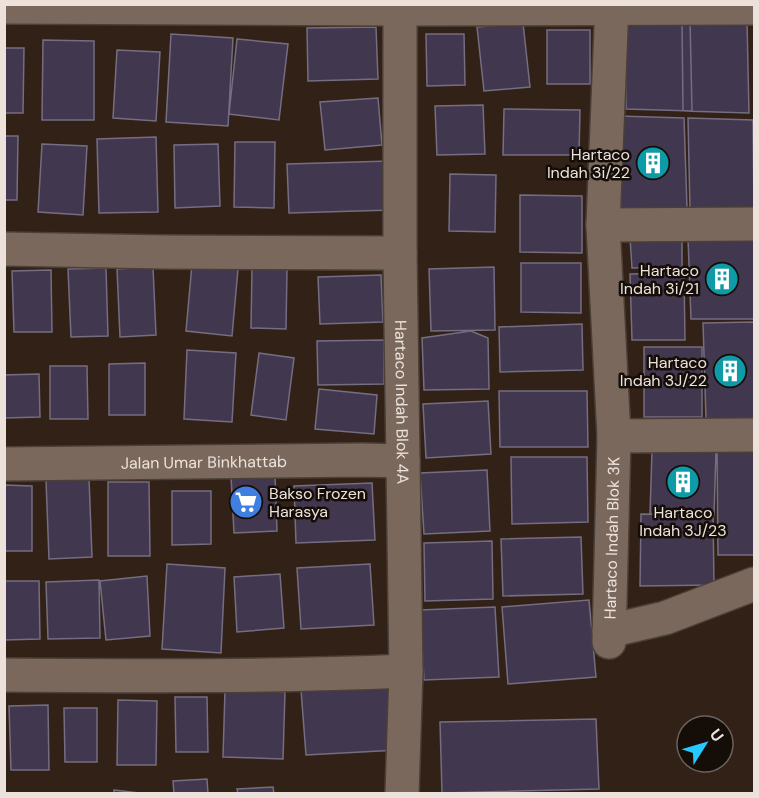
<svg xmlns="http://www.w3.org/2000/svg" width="759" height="798" viewBox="0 0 759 798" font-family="'DM Sans',sans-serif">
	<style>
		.building { fill: #41374f; stroke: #756e81; stroke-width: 1.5 }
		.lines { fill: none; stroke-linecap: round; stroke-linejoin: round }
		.minor-casing { stroke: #4b3f37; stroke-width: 36 }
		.minor { stroke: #7a685c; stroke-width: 33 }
		.labels { text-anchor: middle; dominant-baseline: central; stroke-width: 5; stroke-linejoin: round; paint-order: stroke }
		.poi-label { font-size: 16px; fill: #ede2db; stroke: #140d08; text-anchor: end }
		.street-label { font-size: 16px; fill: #ede2db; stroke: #140d08 }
	</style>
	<rect width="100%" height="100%" fill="#312117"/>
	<path class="building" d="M625 18 690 19 692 111 626 109Z
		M682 20 747 21 749 113 683 111Z
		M523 23 530 87 484 91 477 27Z
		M376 27 378 79 308 81 307 28Z
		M547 30H590V84H547Z
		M171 34 233 38 228 126 166 122Z
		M426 34H464L465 85 427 86Z
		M237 39 288 44 279 120 229 114Z
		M43 40 94 41V120H42Z
		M4 48H24L23 113H4Z
		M117 50 160 52 156 121 113 118Z
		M378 98 382 145 325 150 320 102Z
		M483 105 485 154 437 155 435 106Z
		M504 109 580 110 579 155H503Z
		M619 116 684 118 687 208H621Z
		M688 118 753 120 754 209 690 210Z
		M4 136H18L17 200H4Z
		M156 137 158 212 99 213 97 139Z
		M235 142H275L274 208 234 207Z
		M42 144 87 146 83 215 38 212Z
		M218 144 220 206 175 208 174 145Z
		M390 161 392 210 289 213 287 164Z
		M450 174 496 175 495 232 449 231Z
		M520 195 582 196V253L520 252Z
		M682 237V267L632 268 630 238Z
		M754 237V319H691L688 238Z
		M521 263H581V313L521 312Z
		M192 264 238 269 232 336 186 331Z
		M153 267 156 335 120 337 117 269Z
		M494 267 495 330 431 331 429 269Z
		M106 268 108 336 71 337 68 269Z
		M252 268 287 269 286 329 251 328Z
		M51 270 52 332H14L12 271Z
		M684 273 685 340H632L630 274Z
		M381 275 383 322 320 324 318 277Z
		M754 322V418L706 419 703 323Z
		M582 324 583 370 500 372 499 327Z
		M471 331 488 338 489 389 424 390 422 338Z
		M384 340V384L318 385 317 341Z
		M644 347H702V417H644Z
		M187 350 236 353 232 422 184 419Z
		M259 353 294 358 286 420 251 415Z
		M145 363V415H109V364Z
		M50 366H87L88 419H50Z
		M39 374 40 417 4 418V375Z
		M319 389 377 395 374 434 315 429Z
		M499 391H587L588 447H500Z
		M488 401 491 454 426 458 423 404Z
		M754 445V555H718L717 446Z
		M652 450 716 451 714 515 650 514Z
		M511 457H587L588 522 512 524Z
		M487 470 490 531 424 534 420 473Z
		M275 475 277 531 234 533 231 476Z
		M89 478 92 557 49 559 46 480Z
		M108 482H149L150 556H108Z
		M372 483 375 540 296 543 294 486Z
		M4 485 32 486V551H4Z
		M172 491H211V544L172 545Z
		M641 514 713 515 714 585 640 586Z
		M581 537 583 594 503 596 501 539Z
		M492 541 493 599 425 601 424 543Z
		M167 564 225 568 221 653 162 649Z
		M370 564 374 625 301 629 297 568Z
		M280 574 284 628 237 632 234 577Z
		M147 576 150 636 106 640 100 581Z
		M99 580 100 638 48 639 46 582Z
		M4 581H39L40 639 4 640Z
		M589 600 596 677 508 684 502 607Z
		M495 607 499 677 424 680 420 610Z
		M394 684 398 750 306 755 301 690Z
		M225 690 285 692 283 759 223 757Z
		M175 697H207L208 752H176Z
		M118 700 157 701 156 765H117Z
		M48 705 49 770H11L9 706Z
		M64 708H97V762H65Z
		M596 719 599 789 442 793 440 722Z
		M207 779 208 794H174L173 781Z
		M273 787 274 794H238L237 789Z
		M114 790 148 794H114Z"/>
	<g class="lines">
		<g class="minor-casing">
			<g id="minor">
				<path id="s1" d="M400 4V253L406 671 402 794"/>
				<path d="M4 7 400 9 754 8"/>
				<path d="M603 225 754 224"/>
				<path d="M4 249 165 252 400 253"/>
				<path d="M614 436 754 435"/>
				<path id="s2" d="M4 464 362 460 403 461"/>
				<path d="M609 631 665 618 754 584"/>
				<path id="s3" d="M609 642 614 436 603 225 612 4"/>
				<path d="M4 675C138 676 272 677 406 671"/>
			</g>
		</g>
		<use href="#minor" class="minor"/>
	</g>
	<defs>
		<g id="building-disc" transform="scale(1.725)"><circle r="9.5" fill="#0f9aa8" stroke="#140d08"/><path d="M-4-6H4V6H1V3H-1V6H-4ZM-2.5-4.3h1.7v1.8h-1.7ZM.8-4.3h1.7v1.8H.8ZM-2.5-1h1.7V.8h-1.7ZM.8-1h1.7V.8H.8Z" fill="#fff"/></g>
		<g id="supermarket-disc" transform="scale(1.725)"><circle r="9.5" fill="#3f7fe0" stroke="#140d08"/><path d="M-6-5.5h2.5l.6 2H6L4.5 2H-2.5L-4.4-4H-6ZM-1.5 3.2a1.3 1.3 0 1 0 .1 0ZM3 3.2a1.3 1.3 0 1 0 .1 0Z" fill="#fff"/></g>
	</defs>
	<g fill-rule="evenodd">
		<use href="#building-disc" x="653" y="163"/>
		<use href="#building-disc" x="722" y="279"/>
		<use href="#building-disc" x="730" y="371"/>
		<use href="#building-disc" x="683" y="482"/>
		<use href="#supermarket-disc" x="246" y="502"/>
	</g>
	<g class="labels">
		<g class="poi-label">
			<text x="630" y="154">Hartaco<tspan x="630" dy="18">Indah 3i/22</tspan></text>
			<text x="699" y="270">Hartaco<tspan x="699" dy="18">Indah 3i/21</tspan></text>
			<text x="707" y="362">Hartaco<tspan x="707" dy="18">Indah 3J/22</tspan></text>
			<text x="269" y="493" text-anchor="start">Bakso Frozen<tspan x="269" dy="18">Harasya</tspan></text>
			<text x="683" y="512" text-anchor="middle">Hartaco<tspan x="683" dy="18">Indah 3J/23</tspan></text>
		</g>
		<g class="street-label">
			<text stroke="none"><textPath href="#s1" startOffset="398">Hartaco Indah Blok 4A</textPath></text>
			<text stroke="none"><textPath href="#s2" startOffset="200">Jalan Umar Binkhattab</textPath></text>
			<text stroke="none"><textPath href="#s3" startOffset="104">Hartaco Indah Blok 3K</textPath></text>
		</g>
	</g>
	<rect width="759" height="798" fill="none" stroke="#ede2db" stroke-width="12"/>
	<g transform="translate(705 744) rotate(53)"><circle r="28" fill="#140d08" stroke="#6b625c" stroke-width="1.5"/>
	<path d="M0-4.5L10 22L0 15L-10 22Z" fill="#25c9fe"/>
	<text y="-9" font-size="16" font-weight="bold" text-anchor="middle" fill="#ede2db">U</text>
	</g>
</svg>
